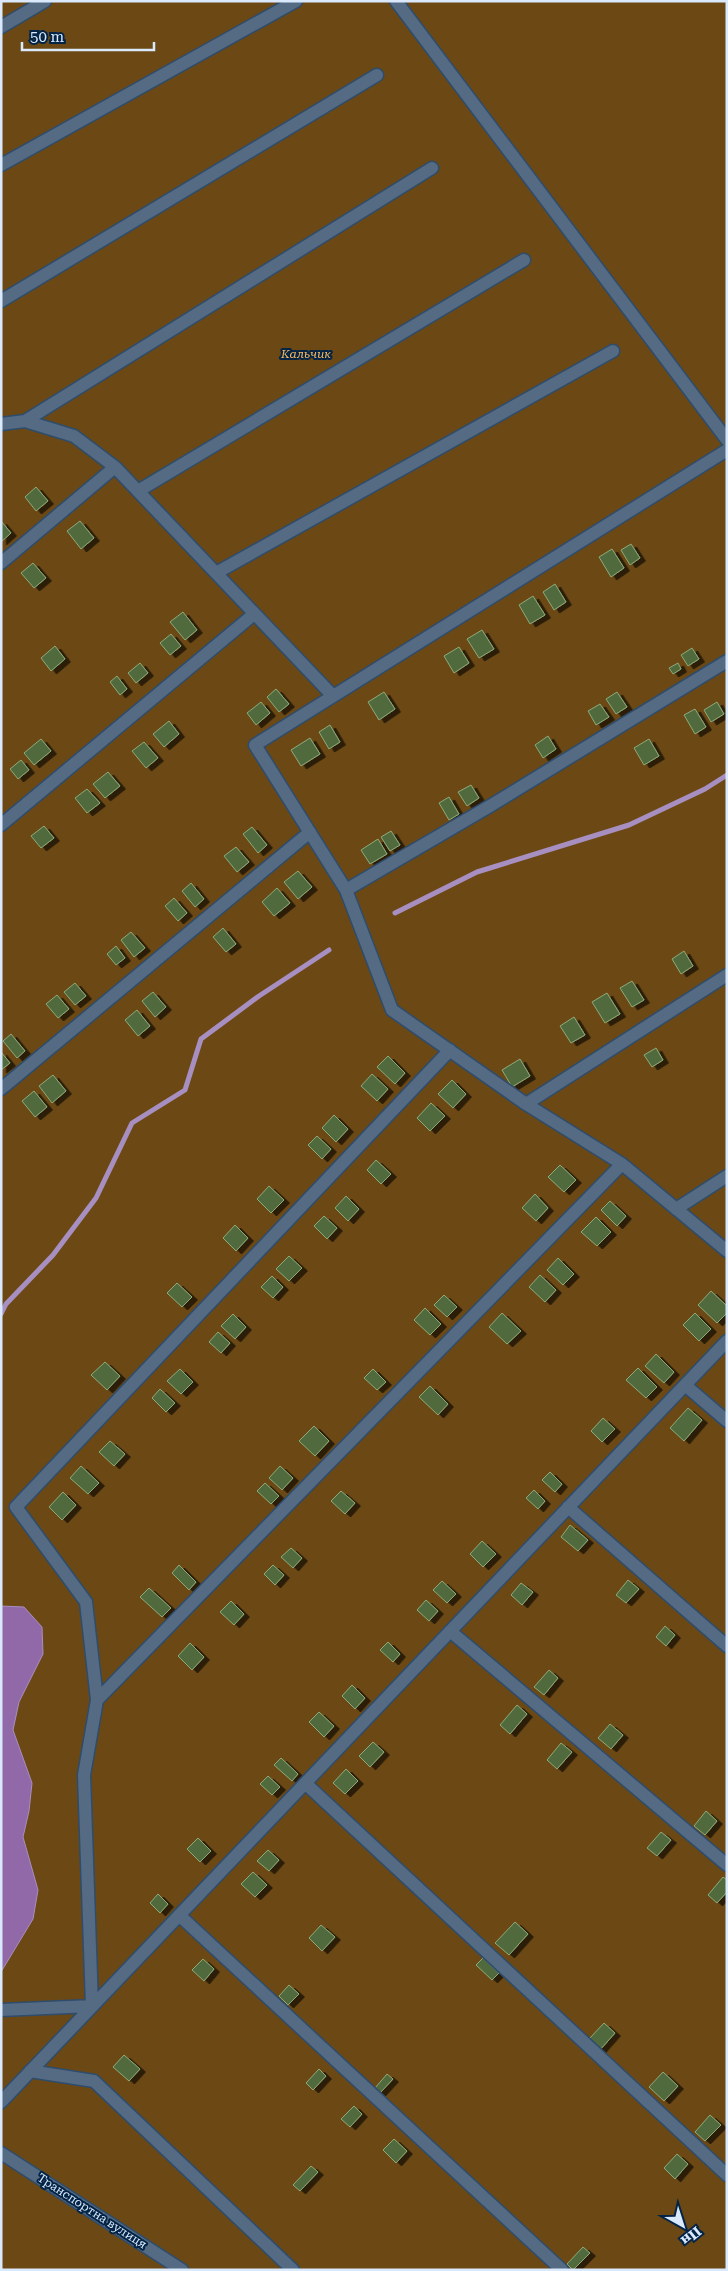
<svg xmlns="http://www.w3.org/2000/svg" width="728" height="2271" viewBox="0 0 728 2271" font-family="'Roboto Serif',serif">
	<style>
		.green { fill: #6c4914 }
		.water { fill: #9168a8; stroke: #a78fc1 }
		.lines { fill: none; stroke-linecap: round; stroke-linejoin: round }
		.stream { stroke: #a78fc1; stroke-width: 5 }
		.building { fill: #516b3e; stroke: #8daa7a; filter: url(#shadow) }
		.minor-casing { stroke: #2e4c6c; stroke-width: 15 }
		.minor { stroke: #556a83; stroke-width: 12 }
		.labels { text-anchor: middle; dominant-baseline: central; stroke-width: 4; stroke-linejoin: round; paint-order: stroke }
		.park-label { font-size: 12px; font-style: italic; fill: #ffbb5c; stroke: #032446 }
		.street-label { font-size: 12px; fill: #dae9fb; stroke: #032446 }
	</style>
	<defs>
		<filter id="shadow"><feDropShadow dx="5.5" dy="3" stdDeviation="0" flood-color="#0009"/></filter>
	</defs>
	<rect width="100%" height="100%" fill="#0d2e51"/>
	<path class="green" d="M1 1H727V2270H1Z"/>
	<path class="water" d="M1 1606 24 1607 42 1627 43 1654 19 1702 13 1730 32 1783 29 1811 23 1837 38 1890 33 1919 1 1972Z"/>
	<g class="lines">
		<path class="stream" d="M395 913 477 872 629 825 705 789 727 775
			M1 1314 6 1304 53 1255 96 1198 132 1123 185 1090 201 1039 259 996 329 950"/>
	</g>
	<path class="building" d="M36 487 48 501 36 511 25 497Z
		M1 521 11 533 1 542Z
		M80 521 94 538 81 549 67 531Z
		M631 544 640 558 630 565 621 550Z
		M612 549 624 568 611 577 599 557Z
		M33 563 46 578 34 588 21 573Z
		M555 584 566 602 554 610 543 592Z
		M533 596 545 615 530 624 519 605Z
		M183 612 197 630 185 640 170 622Z
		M482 630 494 649 479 658 467 639Z
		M171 634 181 646 170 655 160 643Z
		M55 646 65 659 51 671 41 658Z
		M459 647 469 663 454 673 444 656Z
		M692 648 699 659 688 666 681 655Z
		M140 663 148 673 136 683 128 673Z
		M678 663 681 669 673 674 669 668Z
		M117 676 127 689 120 695 110 682Z
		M276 689 289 704 279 712 267 697Z
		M384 692 395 709 379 720 368 702Z
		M617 692 627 707 616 714 606 699Z
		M261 702 270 713 256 725 247 713Z
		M717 702 724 714 711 722 704 710Z
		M600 704 609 717 596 725 588 711Z
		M695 709 706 727 695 734 684 715Z
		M169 721 179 734 164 747 153 734Z
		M330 725 340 742 329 749 319 732Z
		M548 736 556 749 543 758 535 745Z
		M310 738 320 754 301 766 291 750Z
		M41 739 51 751 34 765 24 753Z
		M649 739 659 756 644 765 634 748Z
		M144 742 158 758 146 768 132 751Z
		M21 760 29 770 18 779 10 769Z
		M108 772 120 786 105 798 93 784Z
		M471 785 479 798 467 806 458 792Z
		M87 789 100 803 87 813 75 798Z
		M449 797 459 814 449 820 439 803Z
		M44 826 54 838 41 848 31 836Z
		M252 827 267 845 258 853 243 834Z
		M391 831 400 845 390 851 381 837Z
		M378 839 387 854 370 864 361 850Z
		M236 847 249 862 237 872 224 856Z
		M298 871 312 887 298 899 284 882Z
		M191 883 204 899 195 907 182 891Z
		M277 888 290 903 274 916 262 902Z
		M174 898 187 913 178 921 165 906Z
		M223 928 236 944 226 952 213 937Z
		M131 932 145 948 134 957 121 940Z
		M116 946 125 958 116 965 107 954Z
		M684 951 693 966 681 974 672 959Z
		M632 981 644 1000 632 1007 620 988Z
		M75 983 86 996 75 1005 64 992Z
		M153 992 166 1007 155 1017 142 1001Z
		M607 993 620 1014 605 1023 592 1002Z
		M57 995 69 1009 58 1018 46 1004Z
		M137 1010 150 1026 138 1036 125 1020Z
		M574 1017 585 1035 571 1043 560 1026Z
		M11 1034 25 1051 17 1058 3 1041Z
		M656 1048 663 1060 652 1067 644 1055Z
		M1 1052 10 1063 1 1070Z
		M388 1056 405 1073 395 1084 377 1067Z
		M520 1059 530 1076 512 1087 502 1070Z
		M372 1074 388 1089 377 1101 361 1086Z
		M53 1075 66 1091 52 1103 39 1086Z
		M452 1080 466 1094 453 1108 438 1094Z
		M34 1091 47 1107 35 1117 22 1101Z
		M431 1103 445 1116 430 1131 417 1118Z
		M334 1115 348 1129 336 1142 322 1128Z
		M317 1136 331 1149 322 1159 308 1145Z
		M376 1160 391 1174 381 1184 367 1170Z
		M560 1165 576 1180 564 1192 548 1177Z
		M269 1186 284 1200 271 1213 257 1199Z
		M535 1194 548 1208 536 1221 522 1208Z
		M346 1196 359 1209 348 1221 335 1208Z
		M610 1201 626 1216 617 1226 601 1210Z
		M324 1216 337 1228 327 1239 314 1226Z
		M596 1217 611 1232 597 1246 581 1232Z
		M235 1225 248 1238 236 1251 223 1238Z
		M289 1256 302 1268 289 1281 276 1269Z
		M558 1258 574 1274 563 1285 547 1270Z
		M540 1275 556 1290 545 1302 529 1287Z
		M272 1276 283 1287 273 1298 261 1287Z
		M177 1283 192 1297 182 1307 167 1293Z
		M711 1291 727 1306V1313L717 1323 698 1305Z
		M444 1295 457 1307 447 1317 434 1305Z
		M425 1308 441 1324 430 1335 414 1320Z
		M502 1313 521 1331 507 1344 489 1327Z
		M695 1313 711 1329 699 1341 683 1325Z
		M233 1314 246 1327 235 1339 221 1326Z
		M218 1332 230 1343 221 1353 209 1342Z
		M656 1354 674 1372 664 1383 645 1366Z
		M105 1362 120 1376 107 1390 91 1375Z
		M638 1368 657 1387 646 1398 626 1380Z
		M180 1369 193 1382 181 1394 167 1381Z
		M373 1369 386 1382 377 1390 364 1378Z
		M430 1386 448 1404 438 1415 419 1397Z
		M160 1389 175 1403 166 1412 152 1398Z
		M688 1408 702 1420 684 1441 670 1428Z
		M603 1418 615 1429 602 1442 591 1431Z
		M314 1426 329 1441 315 1456 299 1441Z
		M110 1441 125 1454 114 1466 99 1452Z
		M81 1466 99 1483 88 1494 70 1478Z
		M280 1466 293 1478 282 1490 269 1478Z
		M550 1472 562 1484 555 1492 542 1480Z
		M265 1483 279 1496 271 1504 257 1491Z
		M534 1490 545 1501 538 1509 526 1498Z
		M341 1491 355 1503 345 1514 331 1501Z
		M63 1492 76 1505 62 1520 49 1507Z
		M570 1525 588 1540 578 1551 561 1537Z
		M482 1541 496 1554 483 1567 470 1554Z
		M291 1548 302 1558 293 1568 281 1557Z
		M179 1565 196 1582 189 1590 172 1573Z
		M273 1565 284 1575 275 1585 264 1574Z
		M628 1580 639 1589 626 1603 616 1595Z
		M442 1581 456 1594 447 1603 433 1590Z
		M521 1583 533 1592 522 1605 511 1595Z
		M149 1588 171 1608 162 1617 140 1597Z
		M426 1600 438 1611 429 1621 417 1610Z
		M231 1601 244 1614 234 1625 220 1612Z
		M665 1626 675 1635 666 1646 656 1637Z
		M388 1642 400 1654 393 1662 380 1650Z
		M190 1643 204 1657 192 1670 178 1656Z
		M549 1670 558 1678 544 1695 534 1687Z
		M352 1685 365 1698 355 1709 342 1696Z
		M517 1705 527 1714 510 1734 500 1725Z
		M319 1712 334 1726 324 1737 309 1722Z
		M610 1724 623 1735 611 1749 598 1738Z
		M373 1742 384 1752 370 1767 359 1756Z
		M561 1743 572 1752 557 1769 547 1760Z
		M281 1758 298 1774 292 1781 274 1765Z
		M346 1769 358 1781 345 1794 333 1783Z
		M268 1776 280 1787 272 1795 260 1784Z
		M706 1811 717 1821 705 1835 694 1826Z
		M661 1832 671 1840 657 1856 647 1848Z
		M198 1838 211 1851 200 1862 187 1849Z
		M268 1850 279 1860 269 1871 257 1861Z
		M253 1872 267 1885 255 1897 241 1884Z
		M723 1877 727 1880V1892L717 1903 708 1895Z
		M158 1894 168 1904 160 1913 150 1903Z
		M515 1922 528 1934 509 1955 495 1943Z
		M321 1925 335 1937 322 1951 309 1938Z
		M483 1958 499 1973 492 1980 476 1965Z
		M203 1959 214 1969 204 1981 192 1970Z
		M289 1985 299 1994 288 2005 279 1996Z
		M604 2023 615 2033 600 2050 589 2039Z
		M124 2055 140 2069 129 2081 113 2067Z
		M319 2069 326 2076 313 2090 306 2083Z
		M663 2072 678 2086 664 2101 649 2087Z
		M387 2074 393 2079 380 2093 375 2088Z
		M354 2106 362 2114 350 2127 341 2119Z
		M710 2115 721 2125 705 2141 695 2132Z
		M394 2139 407 2151 396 2163 383 2150Z
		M677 2154 688 2164 675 2179 664 2168Z
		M311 2166 318 2172 300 2191 293 2185Z
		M583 2247 590 2253 573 2270 567 2264Z"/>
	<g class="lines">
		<g class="minor-casing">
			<path id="minor" d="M396 1 727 440
				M1 27 45 1
				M1 165 296 1
				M1 301 377 75
				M25 421 74 436 115 467 333 696
				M1 424 25 421 432 168
				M727 450 255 745 346 890 392 1010 526 1104 622 1164 727 1251
				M138 491 524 260
				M1 563 115 467
				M216 573 613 351
				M1 825 254 614
				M346 890 490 806 727 661
				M1 1089 310 832
				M526 1104 727 975
				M676 1209 727 1176
				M685 1385 727 1421
				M568 1507 727 1646
				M450 1631 727 1865
				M97 1700 622 1164
				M305 1783 727 2175
				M179 1915 562 2270
				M1 2010 92 2006 84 1775 97 1700 86 1602 16 1507 450 1050
				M30 2071 94 2081 293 2270
				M1 2102 727 1341
				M1 2153 182 2270"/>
		</g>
		<use href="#minor" class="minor"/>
	</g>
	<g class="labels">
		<g class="park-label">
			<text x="306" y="354">Кальчик</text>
		</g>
		<g class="street-label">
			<text transform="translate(92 2211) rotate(33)">Транспортна вулиця</text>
		</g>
	</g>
	<rect width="728" height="2271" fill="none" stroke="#dae9fb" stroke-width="5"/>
	<g transform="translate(683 2226) rotate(141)" stroke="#032446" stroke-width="4" paint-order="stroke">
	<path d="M0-4L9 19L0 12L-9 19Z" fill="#dae9fb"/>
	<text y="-8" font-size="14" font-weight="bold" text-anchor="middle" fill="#dae9fb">Пн</text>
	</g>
	<path d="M22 42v8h132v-8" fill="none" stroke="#dae9fb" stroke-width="2.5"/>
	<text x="30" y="42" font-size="15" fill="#dae9fb" stroke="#032446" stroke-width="4" paint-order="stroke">50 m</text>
</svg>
